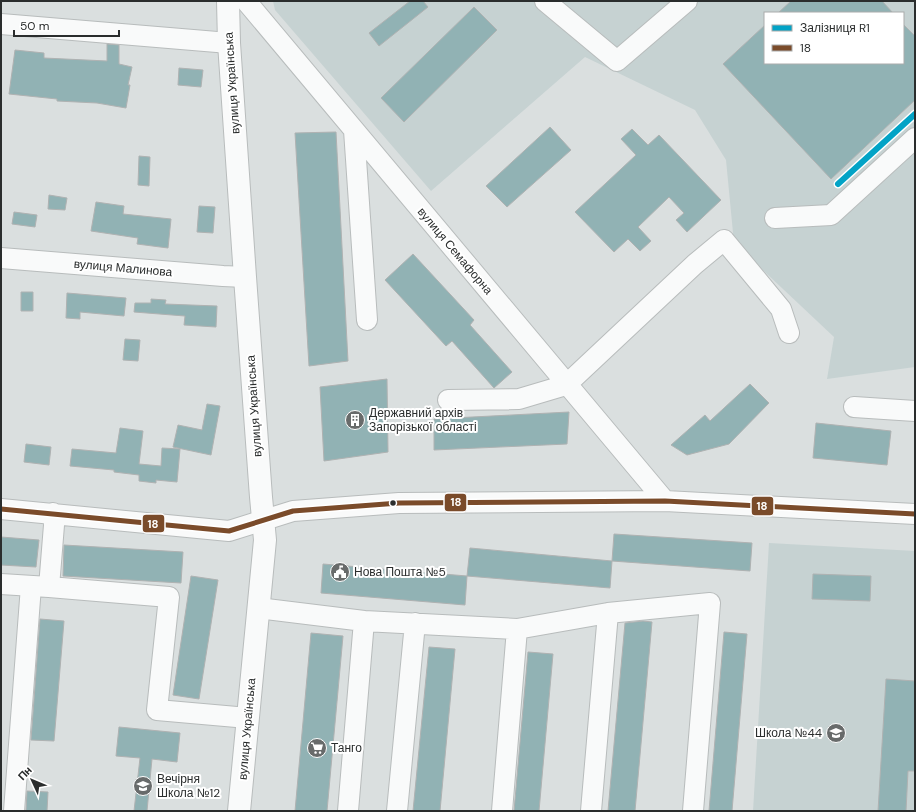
<svg xmlns="http://www.w3.org/2000/svg" width="916" height="812" viewBox="0 0 916 812" font-family="'DM Sans',sans-serif">
	<style>
		.built { fill: #c6d2d2; fill-rule: evenodd }
		.building { fill: #91b2b4; stroke: #afb2b2 }
		.lines { fill: none; stroke-linecap: round; stroke-linejoin: round }
		.minor-casing { stroke: #b8bcbc; stroke-width: 22 }
		.major-casing { stroke: #b8bcbc; stroke-width: 24 }
		.minor { stroke: #f9fafa; stroke-width: 20 }
		.major { stroke: #f9fafa; stroke-width: 22 }
		.bus-1-casing { stroke: #fff; stroke-width: 8 }
		.bus-1 { stroke: #7a4b2a; stroke-width: 5 }
		.rail-1-casing { stroke: #fff; stroke-width: 9 }
		.rail-1 { stroke: #02a3c6; stroke-width: 6 }
		.bus-dot { fill: #2a2d2d; stroke: #fff; stroke-width: 1.5 }
		.labels { text-anchor: middle; dominant-baseline: central; stroke-width: 4; stroke-linejoin: round; paint-order: stroke }
		.street-label { font-size: 12px; fill: #2a2d2d; stroke: #fff }
		.poi-label { font-size: 12px; fill: #2a2d2d; stroke: #fff; text-anchor: start }
		.line-badge { stroke: #fff; stroke-width: 1.5 }
		.badge-label { font-size: 11px; text-anchor: middle; font-weight: bold; fill: #fff }
	</style>
	<rect width="100%" height="100%" fill="#dadfdf"/>
	<path class="built" d="M273 1H915V367L827 379 834 337 734 243 726 160 695 110 585 57 431 191 275 10ZM765 13H903V63H765Z
		M769 543 915 551V811H753Z"/>
	<path class="building" d="M410 1H423L428 7 379 46 369 33Z
		M791 1H882L893 13H778Z
		M474 7 497 30 404 122 381 98Z
		M903 24 915 36V100L831 179 723 64 765 25V63H903Z
		M107 44 119 45V64L132 67 128 85H130L126 108 97 103 57 101V99L9 94 15 50 44 53V58L107 61Z
		M179 68 203 70 201 87 178 85Z
		M550 127 571 150 507 207 486 186Z
		M632 129 648 145 659 135 721 200 687 232 676 220 684 213 669 197 638 227 651 241 640 251 628 239 614 252 575 212 636 155 621 139Z
		M336 132 348 361 309 366 295 133Z
		M139 156 150 157 149 186 138 185Z
		M49 195 67 198 65 210 48 209Z
		M96 202 124 206 123 214 171 219 168 248 137 244 138 238 91 231Z
		M199 206 215 207 213 233 197 232Z
		M14 212 37 215 35 227 12 224Z
		M413 254 474 320 470 325 512 372 494 388 452 341 446 346 385 280Z
		M21 292H33V311H21Z
		M67 293 126 298 124 316 80 312V319L66 318Z
		M151 299 166 300 165 304 217 306 216 327 184 325 185 316 134 312 135 303H151Z
		M125 339 140 340 138 361 123 360Z
		M387 379 388 452 324 461 320 387Z
		M750 384 769 403 729 444 687 455 671 445 705 415 710 421Z
		M207 404 220 406 211 455 173 447 178 425 202 430Z
		M569 412 567 444 434 450V419Z
		M816 423 891 431 887 465 813 458Z
		M120 428 143 431 139 464 161 466 162 448 180 449 177 482 156 480V483L139 481V475L114 472V470L70 466 72 449 116 453Z
		M26 444 51 447 49 465 24 462Z
		M614 534 752 543 750 571 612 561Z
		M1 537 39 540 36 567 1 565Z
		M64 545 183 552 181 583 63 576Z
		M470 548 612 561 610 588 467 576Z
		M323 564 467 576 465 605 321 593Z
		M813 574 871 576 870 601 812 599Z
		M191 576 218 580 199 699 173 695Z
		M40 619 64 621 54 741 31 740Z
		M643 621 652 622 635 811H608L625 623Z
		M724 632 747 634 732 811H709Z
		M311 633 343 636 327 811H295Z
		M429 647 455 649 440 811H413Z
		M528 652 553 654 539 811H514Z
		M886 679 915 681V771H908L906 811H878Z
		M119 727 180 733 177 762 152 759 147 811H134L140 758 116 756Z
		M27 791 48 792 47 811H26Z"/>
	<g class="lines">
		<g class="minor-casing">
			<path id="minor" d="M246 1 665 501
				M545 1 617 61 687 1
				M1 24 229 43
				M354 130 367 320
				M775 218 831 215 915 138
				M1 258 223 276 245 277
				M448 400 519 399 566 385 695 264 724 240 781 309 789 333
				M854 407 915 411
				M1 509 229 531 293 511 399 503 665 501 915 514
				M1 584 49 587 54 525 53 513
				M49 587 169 597 157 710 248 718
				M258 608 364 621 348 811
				M608 613 710 603 693 811
				M364 621 517 629 502 811
				M517 629 608 613 591 811
				M14 811 31 586
				M397 811 415 623"/>
		</g>
		<g class="major-casing">
			<path id="major" d="M228 1 229 43 245 277 261 497 265 540 239 811"/>
		</g>
		<use href="#minor" class="minor"/>
		<use href="#major" class="major"/>
		<g class="bus-1-casing">
			<path id="bus-1" d="M1 509 229 531 293 511 399 503 665 501 915 514"/>
		</g>
		<use href="#bus-1" class="bus-1"/>
		<g class="rail-1-casing">
			<path id="rail-1" d="M838 184 915 114"/>
		</g>
		<use href="#rail-1" class="rail-1"/>
	</g>
	<defs>
		<g id="building-disc" transform="scale(1)"><circle r="9.5" fill="#686b6b" stroke="#fff"/><path d="M-4-6H4V6H1V3H-1V6H-4ZM-2.5-4.3h1.7v1.8h-1.7ZM.8-4.3h1.7v1.8H.8ZM-2.5-1h1.7V.8h-1.7ZM.8-1h1.7V.8H.8Z" fill="#fff"/></g>
		<g id="civic-disc" transform="scale(1)"><circle r="9.5" fill="#686b6b" stroke="#fff"/><path d="M-.6-6.5H3V-4.5H.6V-3L4-1V1h2V6H-6V1h2V-1L-.6-3ZM-1.2 2.5V6h2.4V2.5Z" fill="#fff"/></g>
		<g id="school-disc" transform="scale(1)"><circle r="9.5" fill="#686b6b" stroke="#fff"/><path d="M0-5L7-2L0 1L-7-2ZM-4 1L0 2.5L4 1V4Q0 6-4 4Z" fill="#fff"/></g>
		<g id="supermarket-disc" transform="scale(1)"><circle r="9.5" fill="#686b6b" stroke="#fff"/><path d="M-6-5.5h2.5l.6 2H6L4.5 2H-2.5L-4.4-4H-6ZM-1.5 3.2a1.3 1.3 0 1 0 .1 0ZM3 3.2a1.3 1.3 0 1 0 .1 0Z" fill="#fff"/></g>
	</defs>
	<g fill-rule="evenodd">
		<use href="#building-disc" x="355" y="420"/>
		<use href="#civic-disc" x="340" y="572"/>
		<use href="#school-disc" x="836" y="733"/>
		<use href="#supermarket-disc" x="317" y="748"/>
		<use href="#school-disc" x="143" y="786"/>
	</g>
	<circle class="bus-dot" cx="393" cy="503" r="3.5"/>
	<g class="labels">
		<g class="street-label">
			<text transform="translate(232 83) rotate(-94)">вулиця Українська</text>
			<text transform="translate(455 251) rotate(50)">вулиця Семафорна</text>
			<text transform="translate(123 268) rotate(5)">вулиця Малинова</text>
			<text transform="translate(254 406) rotate(-94)">вулиця Українська</text>
			<text transform="translate(247 729) rotate(-85)">вулиця Українська</text>
		</g>
		<g class="poi-label">
			<text x="369" y="413">Державний архів<tspan x="369" dy="14">Запорізької області</tspan></text>
			<text x="354" y="572">Нова Пошта №5</text>
			<text x="822" y="733" text-anchor="end">Школа №44</text>
			<text x="331" y="748">Танго</text>
			<text x="157" y="779">Вечірня<tspan x="157" dy="14">Школа №12</tspan></text>
		</g>
	</g>
	<g class="line-badge">
		<rect x="444" y="493" width="23" height="19" rx="4" fill="#7a4b2a"/>
		<rect x="751" y="496" width="23" height="20" rx="4" fill="#7a4b2a"/>
		<rect x="142" y="514" width="23" height="19" rx="4" fill="#7a4b2a"/>
	</g>
	<g class="badge-label">
		<text x="456" y="506">18</text>
		<text x="762" y="510">18</text>
		<text x="153" y="528">18</text>
	</g>
	<rect width="916" height="812" fill="none" stroke="#2a2d2d" stroke-width="4"/>
	<rect x="764" y="12" width="140" height="52" fill="#ffffff" stroke="#aaabab"/>
	<rect x="772" y="25" width="20" height="6" fill="#02a3c6" stroke="#aaabab"/>
	<text x="800" y="32" font-size="12" fill="#2a2d2d">Залізниця R1</text>
	<rect x="772" y="45" width="20" height="6" fill="#7a4b2a" stroke="#aaabab"/>
	<text x="800" y="52" font-size="12" fill="#2a2d2d">18</text>
	<g transform="translate(32 780) rotate(314)" stroke="#ffffff" stroke-width="3" paint-order="stroke">
	<path d="M0-3L7 15L0 10L-7 15Z" fill="#2a2d2d"/>
	<text y="-6" font-size="11" font-weight="bold" text-anchor="middle" fill="#2a2d2d">Пн</text>
	</g>
	<path d="M14 30v6h105v-6" fill="none" stroke="#2a2d2d" stroke-width="2"/>
	<text x="20" y="30" font-size="12" fill="#2a2d2d" stroke="#ffffff" stroke-width="3" paint-order="stroke">50 m</text>
</svg>
